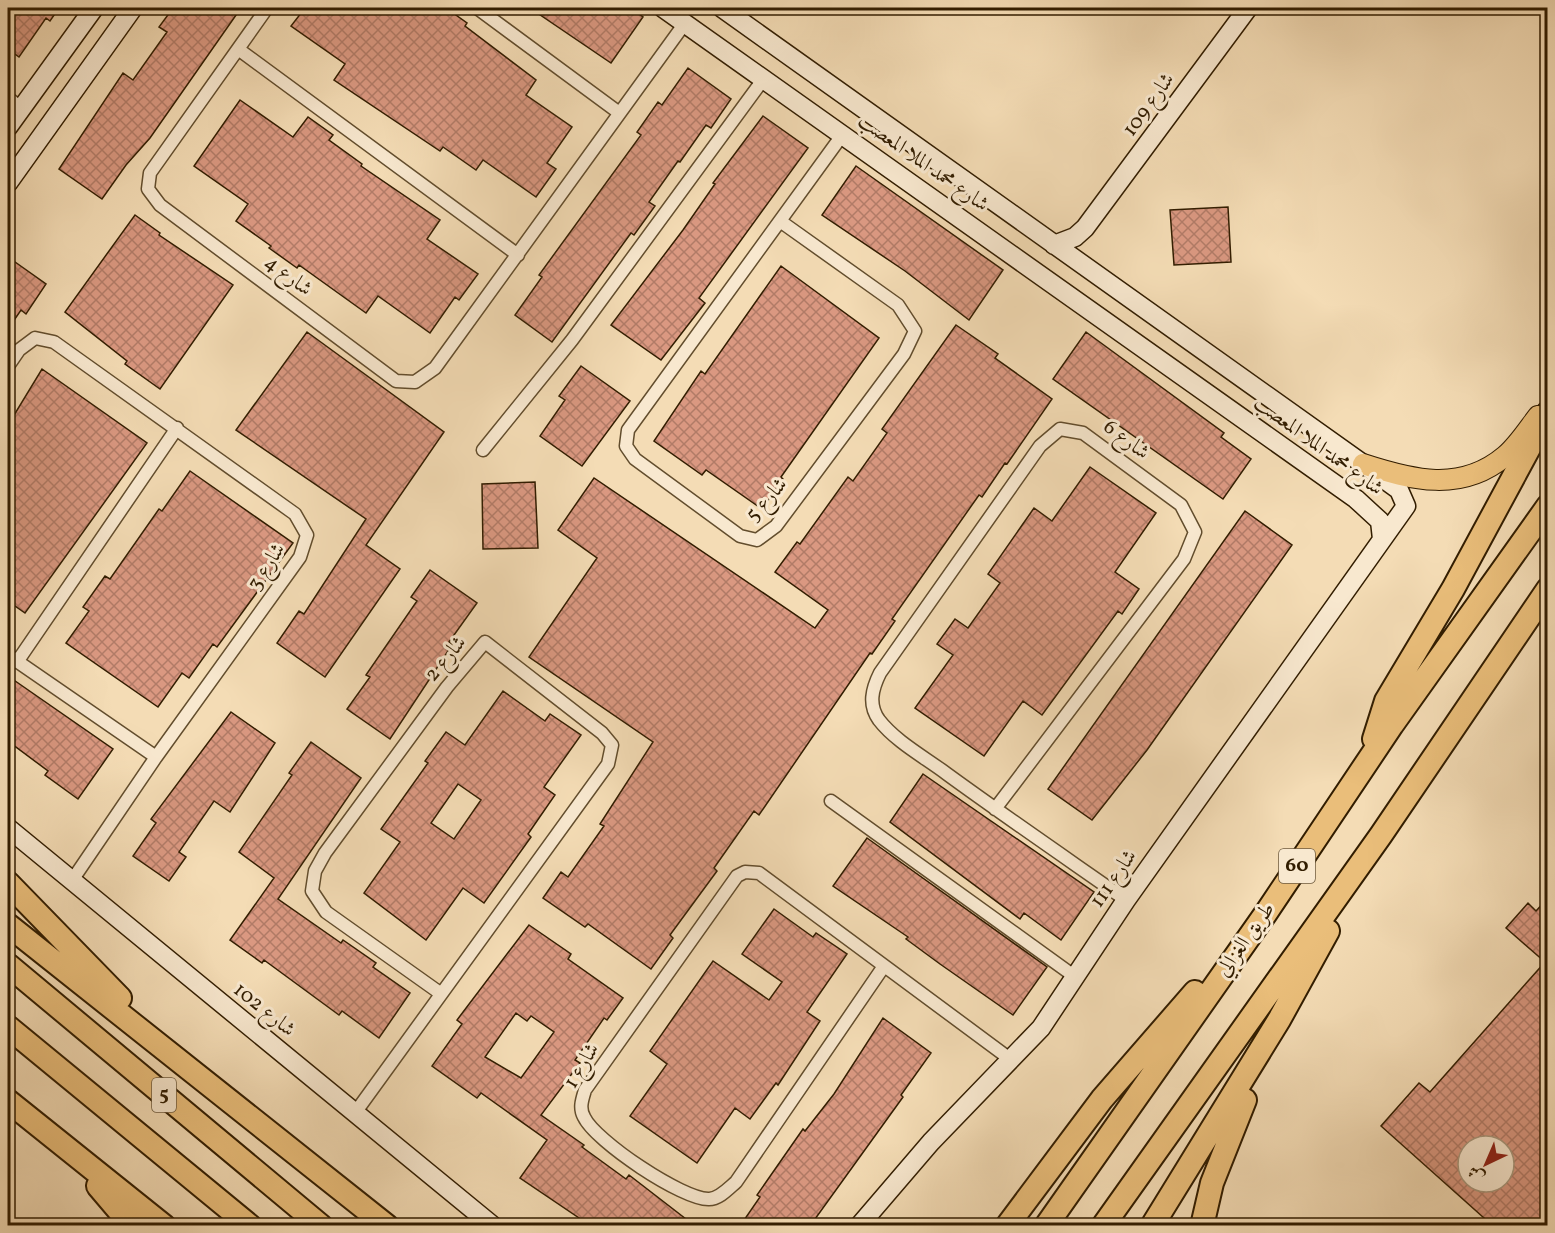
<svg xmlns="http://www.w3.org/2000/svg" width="1555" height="1233" viewBox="0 0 1555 1233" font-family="Vollkorn,Amiri,serif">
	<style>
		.building { fill: url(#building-cross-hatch); stroke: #321d00; stroke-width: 1.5; fill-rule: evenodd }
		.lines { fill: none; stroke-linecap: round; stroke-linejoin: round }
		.street-casing { stroke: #624d2d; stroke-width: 15 }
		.secondary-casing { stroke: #321d00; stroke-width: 21 }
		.primary-casing { stroke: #321d00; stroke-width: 22 }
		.highway-casing { stroke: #321d00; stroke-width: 26 }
		.street { stroke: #f8e8cf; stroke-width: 12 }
		.secondary { stroke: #f8e8cf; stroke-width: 18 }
		.primary { stroke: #eabe7a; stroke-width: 20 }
		.highway { stroke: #eabe7a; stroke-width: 22 }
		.labels { text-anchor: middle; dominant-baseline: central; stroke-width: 6; stroke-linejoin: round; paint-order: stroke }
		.shield { fill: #f8e8cf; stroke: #6d5a3e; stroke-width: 1.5 }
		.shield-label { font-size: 20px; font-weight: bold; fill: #321d00 }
		.street-label { font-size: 21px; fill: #321d00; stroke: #f8e8cf }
	</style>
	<defs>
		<pattern id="building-cross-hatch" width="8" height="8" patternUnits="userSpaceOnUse" patternTransform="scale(1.5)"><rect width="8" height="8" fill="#da9881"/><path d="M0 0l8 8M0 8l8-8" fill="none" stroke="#b17b67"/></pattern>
	</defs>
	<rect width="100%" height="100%" fill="#f4dcb5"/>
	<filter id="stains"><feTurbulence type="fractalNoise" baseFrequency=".00333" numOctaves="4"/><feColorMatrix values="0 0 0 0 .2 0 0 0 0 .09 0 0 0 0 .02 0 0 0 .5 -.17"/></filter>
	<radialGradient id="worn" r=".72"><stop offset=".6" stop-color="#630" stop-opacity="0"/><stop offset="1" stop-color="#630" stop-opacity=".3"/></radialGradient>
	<path class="building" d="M8 8H59L50 21 46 18 19 57 8 49Z
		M173 8H241L150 138 126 165 102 199 59 169 123 73 133 80 167 32 159 27Z
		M305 8H446L467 23 465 26 536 80 526 95 572 127 547 163 556 169 536 197 483 160 476 170 443 147 440 151 334 80 345 64 291 26Z
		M530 8H631L643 17 611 63Z
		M688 68 731 99 711 128 706 125 680 162 678 161 649 202 655 206 634 235 631 233 552 342 515 315 542 277 539 275 641 135 637 132 658 102 662 105Z
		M240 100 293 137 308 117 333 135 329 140 362 164 361 166 440 220 427 239 478 274 459 300 455 297 430 333 378 296 366 313 299 265 297 268 269 248 271 246 236 221 248 204 194 166Z
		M763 116 808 148 699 298 705 303 661 360 611 325 683 230 715 184 713 183Z
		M856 166 1003 270 969 320 905 271 822 215Z
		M1228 207 1231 262 1174 265 1170 210Z
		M135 215 160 233 159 235 233 285 160 389 125 364 127 361 65 312Z
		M8 257 46 284 26 314 21 310 8 329Z
		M781 266 879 338 781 477 783 479 762 509 706 470 702 475 654 441 701 371 705 374Z
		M956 325 998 354 995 358 1052 399 1007 464 1005 463 982 497 979 495 892 619 895 621 872 654 870 653 759 815 754 811 714 868 717 871 670 935 673 938 651 969 588 924 585 927 543 898 561 872 568 877 604 826 600 824 653 742 529 657 597 558 558 530 594 478 815 628 828 610 775 572 797 542 800 544 848 477 853 481 887 433 882 429Z
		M307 332 444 432 366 545 400 569 325 677 277 643 299 611 304 614 366 519 236 430Z
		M1086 332 1224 433 1221 437 1251 459 1223 499 1053 379Z
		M581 366 630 401 582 466 540 436 565 400 559 396Z
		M42 369 147 443 25 613 8 601V425Z
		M1090 467 1156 513 1115 572 1139 589 1122 614 1118 611 1042 715 1023 701 984 756 915 708 953 655 937 644 955 619 968 628 1000 583 988 574 1034 508 1052 521Z
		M190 471 293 543 217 647 213 644 189 678 182 673 158 707 66 643 89 611 83 607 105 576 110 579 159 509 162 511Z
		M535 482 538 548 483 549 482 484Z
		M1245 511 1292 545 1147 750 1092 820 1048 789Z
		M430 570 477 603 449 642 452 645 390 739 347 709 370 677 366 675 417 601 411 597Z
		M8 676 113 749 78 799 45 775 48 771 8 741Z
		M503 691 545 721 550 714 581 735 544 787 555 795 528 834 531 837 484 903 463 888 426 940 364 893 400 842 381 829 428 763 425 761 446 732 465 745ZM458 784 481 800 454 839 431 823Z
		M231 712 275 743 230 812 214 801 179 852 186 857 169 881 133 856 156 823 151 819Z
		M311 742 361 778 278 899 341 943 343 940 376 963 373 967 410 993 379 1038 342 1011 339 1015 264 960 262 963 230 940 274 878 239 852 292 775 289 773Z
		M923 774 1094 892 1061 940 1024 913 1020 919 890 822Z
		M867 838 1047 967 1013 1015 940 964 906 939 908 937 833 886Z
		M1548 898V1226H1493L1381 1126 1419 1083 1430 1092 1545 962 1506 928 1528 903 1536 911ZM1468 1146H1504V1182H1468Z
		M774 909 813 937 816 933 847 954 807 1012 820 1021 778 1085 776 1083 750 1119 735 1108 697 1163 630 1116 667 1064 650 1051 713 961 769 1000 782 982 742 954Z
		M529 925 571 954 568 959 623 998 607 1020 604 1018 575 1060 580 1063 541 1115 584 1145 582 1147 626 1179 629 1175 695 1226H591L520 1178 547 1140 481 1093 477 1098 432 1066 462 1024 457 1020ZM516 1013 527 1021 531 1016 554 1032 521 1078 485 1057Z
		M883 1018 931 1053 901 1095 903 1097 810 1226H740L760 1197 757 1195 803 1129 805 1131 834 1094Z"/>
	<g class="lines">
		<g class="street-casing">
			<path id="street" d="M267 8 150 173 148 189 160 205 396 381 415 382 435 368 685 23
				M477 8 618 112
				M238 49 518 255
				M8 98 21 108
				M780 221 898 305 915 331 904 354 776 526 757 540 740 536 635 459 626 446 628 430 843 134
				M8 366 19 350 35 338 54 342 295 514 307 535 300 557 156 757 71 882
				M483 450 572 340 765 77
				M8 655 156 757
				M17 662 177 428
				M831 801 1074 976
				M995 809 1184 559 1195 532 1181 505 1083 433 1060 429 1040 446 880 673C872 689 868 705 879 720 896 742 926 758 947 774 1006 817 1066 858 1126 900
				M884 966 736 1182C728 1189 719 1199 709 1199 683 1200 595 1141 584 1117 579 1108 582 1100 585 1090L737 876 745 872 759 873 1010 1059
				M355 1113 608 764 612 745 602 733 485 642 447 687 325 853 315 871 312 891 326 912 440 993"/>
		</g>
		<g class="secondary-casing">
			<path id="secondary" d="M663 8 1356 499 1380 521 1382 539
				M722 8 1363 464 1399 490 1406 506 1126 900 1041 1028 931 1142 859 1226
				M8 127 94 8
				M8 183 133 8
				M1054 245 1075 237 1085 228 1248 8
				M8 828 493 1226"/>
		</g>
		<g class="primary-casing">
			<path id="primary" d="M1363 464C1412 480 1461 493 1505 456 1518 445 1528 429 1538 416"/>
		</g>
		<g class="highway-casing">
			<path id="highway" d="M1374 739 1386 701 1453 589 1548 413
				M8 883 120 998
				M8 925 387 1226
				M8 965 321 1226
				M8 1027 250 1226
				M8 1101 164 1226
				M98 1186 132 1226
				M1007 1226 1102 1099 1195 992
				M1046 1226 1266 913 1392 725 1548 506
				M1103 1226 1381 835 1548 589
				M1152 1226 1279 1020 1328 931
				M1202 1226 1212 1183 1245 1100"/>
		</g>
		<use href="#street" class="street"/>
		<use href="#secondary" class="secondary"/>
		<use href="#primary" class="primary"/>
		<use href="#highway" class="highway"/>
	</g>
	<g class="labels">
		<g class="shield">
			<rect x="1279" y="849" width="36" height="34" rx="4.5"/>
			<rect x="152" y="1078" width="24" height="34" rx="4.5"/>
		</g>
		<g class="shield-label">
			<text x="1297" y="866">60</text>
			<text x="164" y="1095">5</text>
		</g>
		<g class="street-label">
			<text transform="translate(1149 105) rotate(-54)">شارع 109</text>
			<text transform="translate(923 163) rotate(35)">شارع محمد الملا المعصب</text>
			<text transform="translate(288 276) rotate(37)">شارع 4</text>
			<text transform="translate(1126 440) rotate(37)">شارع 6</text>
			<text transform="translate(1318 446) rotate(36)">شارع محمد الملا المعصب</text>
			<text transform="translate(767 500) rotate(-48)">شارع 5</text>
			<text transform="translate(267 567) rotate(-57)">شارع 3</text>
			<text transform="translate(446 659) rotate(-50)">شارع 2</text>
			<text transform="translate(1114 879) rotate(-55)">شارع 111</text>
			<text transform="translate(1246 940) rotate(-55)">طريق الغزالي</text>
			<text transform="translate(264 1010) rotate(39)">شارع 102</text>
			<text transform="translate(582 1066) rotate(-59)">شارع 1</text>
		</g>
	</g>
	<rect width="1555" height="1233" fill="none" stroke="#f4dcb5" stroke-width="30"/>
	<rect x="9" y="9" width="1537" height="1215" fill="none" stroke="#321d00" stroke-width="3"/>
	<rect x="15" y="15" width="1525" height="1203" fill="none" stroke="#321d00" stroke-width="1.5"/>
	<g transform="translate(1486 1164) rotate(224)"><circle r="28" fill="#f8e8cf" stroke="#a9977c" stroke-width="1.5"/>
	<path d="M0-4.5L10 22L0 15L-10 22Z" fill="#8f2418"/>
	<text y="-9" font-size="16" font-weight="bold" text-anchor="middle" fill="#321d00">ش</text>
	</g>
	<rect width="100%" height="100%" filter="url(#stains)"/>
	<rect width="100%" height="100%" fill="url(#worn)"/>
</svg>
